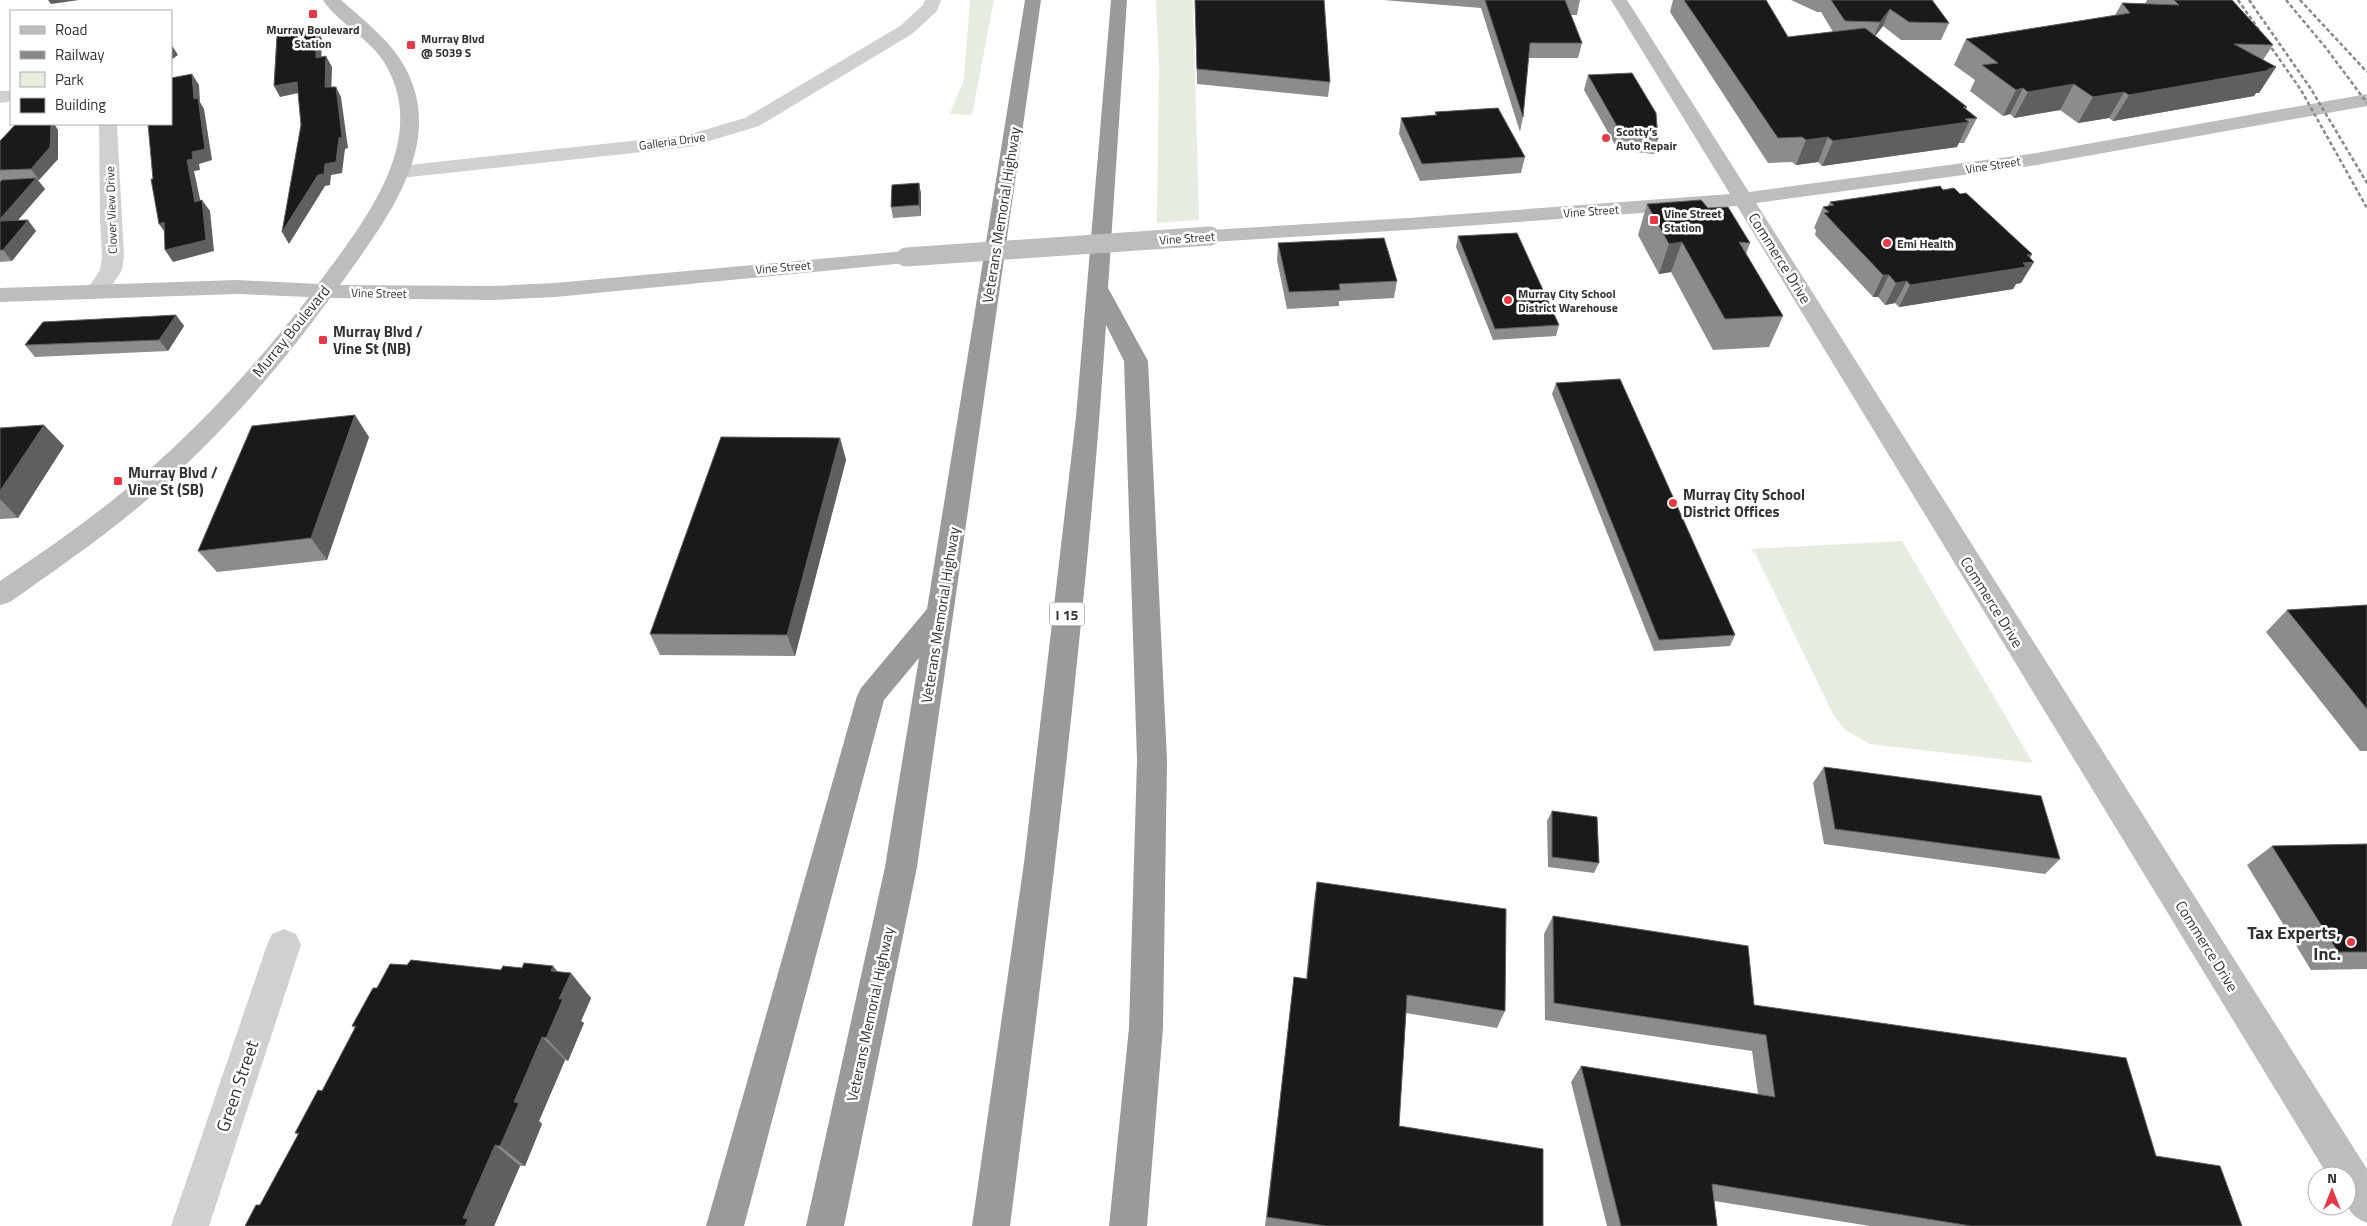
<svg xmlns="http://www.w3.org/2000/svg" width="2367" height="1226" viewBox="0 0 2367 1226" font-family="'Titillium Web',sans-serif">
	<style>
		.green { fill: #e6ecdf }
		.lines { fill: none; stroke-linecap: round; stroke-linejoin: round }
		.street { fill: #d0d0d0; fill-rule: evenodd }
		.secondary { fill: #bdbdbd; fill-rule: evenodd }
		.highway { fill: #9a9a9a; fill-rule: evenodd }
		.rail { stroke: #888; stroke-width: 2.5; stroke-dasharray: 4 2.5; stroke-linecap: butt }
		.secondary-bridge { stroke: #bdbdbd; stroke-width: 19 }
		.wall { fill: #8c8c8c }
		.shaded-wall { fill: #5f5f5f }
		.building { fill: #1a1a1a; stroke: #5f5f5f }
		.poi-dot { fill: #e63946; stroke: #fff; stroke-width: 2 }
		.labels { text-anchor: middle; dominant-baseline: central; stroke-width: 5; stroke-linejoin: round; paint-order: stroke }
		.far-poi-label { font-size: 12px; font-weight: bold; fill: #333; stroke: #fff; text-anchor: start }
		.far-street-label { font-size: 12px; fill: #333; stroke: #fff }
		.shield { fill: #fff; stroke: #707070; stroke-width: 1 }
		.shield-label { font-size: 14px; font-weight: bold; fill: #333 }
		.street-label { font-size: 15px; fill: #333; stroke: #fff }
		.poi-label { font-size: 15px; font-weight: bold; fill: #333; stroke: #fff; text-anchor: start }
		.near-poi-label { font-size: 18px; font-weight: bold; fill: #333; stroke: #fff; text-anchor: end }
		.near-street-label { font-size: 18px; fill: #333; stroke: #fff }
	</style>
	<rect width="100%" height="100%" fill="#fff"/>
	<path class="green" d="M970 0H994L972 115 950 114 964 79Z
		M1156 0H1193L1199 220 1157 223 1159 66Z
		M1902 541 2033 763 1870 744 1845 730 1833 714 1755 553 1751 549Z"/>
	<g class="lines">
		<path class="street" d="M925 0H941L937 11 912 34 759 126 689 147 400 178 393 176 390 172 393 168 400 166 687 135 745 118 900 26 923 5Z
			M0 91H11V101L0 103Z
			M99 124H117L124 257 122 270 105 296 97 298 89 296 86 291 100 270 102 257 100 220Z
			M284 929 296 934 301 945 209 1226H171L267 945 272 934Z"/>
		<path class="secondary" d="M323 0H341C361 18 385 36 400 59 452 139 386 220 340 285L493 286 555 283 906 251 913 253 917 257 913 261 906 263 555 297 493 300 330 298C276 373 212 445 141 505 99 540 54 571 10 602L0 605V581C49 548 98 514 143 475 205 422 259 361 309 297L237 294 0 302V288L237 280 318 284C363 223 432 140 384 62 368 37 339 24 323 0Z
			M1611 0H1627L1749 192 2030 154 2367 94V106L2030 166 1756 203 2367 1169V1223C2342 1213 2347 1200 2347 1176H2328L1737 206 1408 230 1210 242 1203 240 1200 236 1203 232 1210 230 1408 218 1730 194Z"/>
		<path class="highway" d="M1025 0H1041L917 867 844 1226H806L885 867 919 658 884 700 744 1226H706L857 696 861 688 927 609Z
			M1111 0H1127L1108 288 1148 361 1167 760 1163 1028 1147 1226H1109L1129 1028 1137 760 1124 361 1106 325C1086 627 1048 927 1010 1226H972L1024 863 1076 417Z"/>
		<path class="rail" d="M2238 0 2301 90 2367 208
			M2249 0 2311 89 2367 183
			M2286 0 2326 48 2367 103
			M2300 0 2367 72"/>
		<path class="secondary-bridge" d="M906 257 1210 236"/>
	</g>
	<path class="wall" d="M1195 0H1324L1330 82 1328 97 1197 84Z
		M1383 0H1580L1577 15H1571L1582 43 1578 58H1528L1523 117 1520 132 1481 8Z
		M1673 0H1766L1788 37 1833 32 1821 12H1817L1791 0H1932L1949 23 1941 40H1901L1883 26 1875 36 1977 118 1964 143H1958L1957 147 1822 166 1818 162 1796 165 1792 162 1768 163 1670 12Z
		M2147 0H2232L2273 45 2263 60 2276 67 2259 93H2256L2254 96 2113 121 2109 118 2078 123 2060 110 2014 118 2010 114 2003 116 1970 91 1975 80 1954 65 1966 39 2115 15 2122 3 2145 4Z
		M1588 75 1658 139 1654 154 1618 150 1584 90Z
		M1435 112 1525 157 1521 173 1420 181 1399 134 1401 118 1435 115Z
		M16 124H54L58 130V159L39 180H38L45 189 17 220 36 231 12 261 0 262V141Z
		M919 183 921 194V216L893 218 891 207Z
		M1943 190 2032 254 2030 258 2021 283 2016 284 2013 289 1969 296 1899 307 1895 303 1885 305 1878 297H1873L1815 235 1816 230 1814 228 1823 207 1828 206 1830 202Z
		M1647 204 1708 208 1750 243 1746 254 1783 316 1769 347 1713 350 1671 272 1659 274 1638 235Z
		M1458 236 1559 325 1556 336 1493 340 1456 247Z
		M1278 243 1397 281 1394 298 1339 301V306L1287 309 1277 260Z
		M176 315 184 326 168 351 35 357 25 345Z
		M1556 383 1735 635 1730 646 1654 651 1552 394Z
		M44 425 64 446 18 518 0 519V428Z
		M369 437 327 560 217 572 198 551Z
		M840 438 846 460 795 656 660 655 650 634Z
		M2367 605V751H2360L2266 632 2287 610Z
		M1824 767 2060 859 2045 874 1824 844 1813 783Z
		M1552 811 1599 863 1594 873 1548 867 1547 821Z
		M2367 844V969L2311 970 2247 865 2272 846Z
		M1317 882 1505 1011 1497 1028 1406 1013 1399 1126 1543 1226H1265L1294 977 1306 979 1314 901Z
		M1553 916 1754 1005 2156 1156 2242 1226H1870L1714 1201 1717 1226H1607L1571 1082 1581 1066 1758 1094 1752 1051 1545 1020 1544 934Z
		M407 965 501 970 553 966 557 972 591 998 581 1021 584 1023 568 1061 565 1060 539 1121 542 1124 525 1166H520L494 1226H245L260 1205 298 1135 295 1133 322 1091 355 1029 352 1026 377 988Z"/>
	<path class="shaded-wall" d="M48 0H79L51 4Z
		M1890 9 1883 26 1873 39 1880 22Z
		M316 28 322 39 321 69 316 58Z
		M171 44 178 55 171 60Z
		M326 56 332 67 331 97 325 87Z
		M2276 67 2259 93H2256L2254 96 2113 121 2129 95Z
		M192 74 199 85 200 102 204 109 212 160 199 164 200 170 194 171 203 213 195 202 187 160 192 152 194 99Z
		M297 82 303 92 280 97 274 86Z
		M2074 84 2060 110 2014 118 2028 92Z
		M336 87 341 97 348 148 345 149 342 173 331 175 330 185 325 186 289 244 282 232 325 164Z
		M2023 88 2010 114 2003 116 2016 90Z
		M2124 92 2109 118 2078 123 2093 97Z
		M1967 107 1959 123 1969 122 1957 147 1822 166 1833 141Z
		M47 124H54L58 130V159L39 180 31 169Z
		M1828 137 1818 162 1796 165 1806 140Z
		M36 178 45 189 7 233 0 224V219Z
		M919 183 921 194V216L919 205Z
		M202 200 210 211 214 251 173 262 165 250Z
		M28 220 36 231 12 261 3 250Z
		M164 222 167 235 159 224Z
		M1682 242 1671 272 1659 274 1669 244Z
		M2032 254 2027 263 2034 262 2021 283 2016 284 2013 289 1899 307 1910 285Z
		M1883 275H1889L1878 297H1873Z
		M1907 281 1895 303 1885 305 1896 283Z
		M176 315 184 326 168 351 159 340Z
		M355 415 369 437 327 560 311 538Z
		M44 425 64 446 18 518 0 499V491Z
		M840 438 846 460 795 656 787 635Z
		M553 966 566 982 571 973 591 998 581 1021 584 1023 568 1061 546 1038 559 999 551 971Z
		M542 1037 565 1060 539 1121 542 1124 525 1166 500 1146 514 1102Z
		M495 1145 520 1166 494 1226H465L463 1218Z"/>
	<path class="building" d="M1195 0H1324L1330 82 1197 69Z
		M1485 0H1565L1582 43H1530L1523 117Z
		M1684 0H1766L1788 37 1865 28 1967 107H1963L1977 118 1965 119 1969 122 1833 141 1828 137 1806 140 1802 137 1778 138Z
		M1831 0H1932L1949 23 1909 22 1890 9 1880 22 1845 21Z
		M2174 0H2232L2273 45 2234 44 2276 67 2268 69 2271 70 2129 95 2124 92 2093 97 2074 84 2028 92 2023 88 2016 90 1982 65 1998 63 1966 39 2130 13 2122 3 2179 5Z
		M316 28V58L326 56 325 87H336L342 137 339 138 336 162 325 164 324 174 318 175 282 232 301 125 297 82 274 86 277 35Z
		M1632 73 1656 113 1658 139 1622 135 1588 75Z
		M192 74 194 99 198 98 205 149 192 152 193 159 187 160 195 202 202 200 206 240 165 250 164 222 159 224 151 179H153L148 124H171V78Z
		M1498 108 1525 157 1422 164 1401 118 1437 115 1435 112Z
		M16 124H51L50 147 31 169 0 170V141Z
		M36 178 0 219V182L2 180Z
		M919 183V205L891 207 892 185Z
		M1940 186 1943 190 1954 188 1960 194 1966 193 2032 254 2027 255 2034 262 2023 263 2026 267 1981 274 1910 285 1907 281 1896 283 1889 275H1883L1824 213 1829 212 1823 207 1834 205 1830 202Z
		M1701 200 1708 208 1728 207 1750 243 1739 242 1783 316 1725 319 1682 242 1669 244 1647 204Z
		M28 220 3 250H0V221Z
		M1517 233 1559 325 1495 329 1458 236Z
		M1384 238 1397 281 1339 284 1340 290 1289 292 1278 243Z
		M176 315 159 340 25 345 43 322Z
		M1620 379 1735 635 1659 640 1556 383Z
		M355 415 311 538 198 551 252 426Z
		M44 425 0 491V428Z
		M721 437 840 438 787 635 650 634Z
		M2367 605V709L2287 610Z
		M1824 767 2041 796 2060 859 1835 829Z
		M1552 811 1597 817 1599 863 1552 857Z
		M2367 844V952H2338L2272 846Z
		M1317 882 1506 909 1505 1011 1407 995 1399 1126 1543 1149V1226H1326L1267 1217 1294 977 1307 979Z
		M1553 916 1748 946 1754 1005 2126 1058 2156 1156 2220 1166 2242 1226H1971L1712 1184 1717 1226H1621L1581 1066 1775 1097 1766 1035 1554 1003Z
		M411 960 501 970 503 966 522 968 524 963 553 966 551 971 571 973 559 999H563L546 1038 542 1037 514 1102 519 1103 500 1146 495 1145 463 1218 468 1219 465 1226H245L256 1205H260L299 1133H295L318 1090 322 1091 356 1026H352L373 988H377L390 964 407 965Z"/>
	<g class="poi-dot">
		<rect x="308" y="9" width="10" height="10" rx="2.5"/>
		<rect x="406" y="40" width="10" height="10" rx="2.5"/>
		<circle cx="1606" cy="138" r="5"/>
		<rect x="1649" y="215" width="10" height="10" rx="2.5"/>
		<circle cx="1887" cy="243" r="5"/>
		<circle cx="1508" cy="300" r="5"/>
		<rect x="318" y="335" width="10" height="10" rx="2.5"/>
		<rect x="113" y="476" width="10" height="10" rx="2.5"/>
		<circle cx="1673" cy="503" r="5"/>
		<circle cx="2351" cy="942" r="5"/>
	</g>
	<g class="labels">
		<g class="far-poi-label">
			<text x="313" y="29" text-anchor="middle">Murray Boulevard<tspan x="313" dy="14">Station</tspan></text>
			<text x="421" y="38">Murray Blvd<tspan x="421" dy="14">@ 5039 S</tspan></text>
			<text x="1616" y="131">Scotty’s<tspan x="1616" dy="14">Auto Repair</tspan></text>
			<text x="1664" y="213">Vine Street<tspan x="1664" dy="14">Station</tspan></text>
			<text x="1897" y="243">Emi Health</text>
			<text x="1518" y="293">Murray City School<tspan x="1518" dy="14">District Warehouse</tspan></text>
		</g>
		<g class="far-street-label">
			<text transform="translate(672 141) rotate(-8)">Galleria Drive</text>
			<text transform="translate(1993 165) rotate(-9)">Vine Street</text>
			<text transform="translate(111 210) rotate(-92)">Clover View Drive</text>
			<text transform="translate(1591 211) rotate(-4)">Vine Street</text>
			<text transform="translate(1187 238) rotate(-4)">Vine Street</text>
			<text transform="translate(783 267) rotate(-5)">Vine Street</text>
			<text transform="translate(379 293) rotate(1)">Vine Street</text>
		</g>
		<rect class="shield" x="1049.5" y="602.5" width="35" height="23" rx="4"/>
		<g class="shield-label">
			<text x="1067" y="614">I 15</text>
		</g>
		<g class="street-label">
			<text transform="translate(1001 215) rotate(-81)">Veterans Memorial Highway</text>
			<text transform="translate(1780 258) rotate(58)">Commerce Drive</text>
			<text transform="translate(291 331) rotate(-51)">Murray Boulevard</text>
			<text transform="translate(1992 602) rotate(58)">Commerce Drive</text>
			<text transform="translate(940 615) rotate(-81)">Veterans Memorial Highway</text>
			<text transform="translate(2207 946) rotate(58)">Commerce Drive</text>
			<text transform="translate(870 1014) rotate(-78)">Veterans Memorial Highway</text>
		</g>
		<g class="poi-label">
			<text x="333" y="331">Murray Blvd /<tspan x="333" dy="17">Vine St (NB)</tspan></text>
			<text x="128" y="472">Murray Blvd /<tspan x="128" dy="17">Vine St (SB)</tspan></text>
			<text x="1683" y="494">Murray City School<tspan x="1683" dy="17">District Offices</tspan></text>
		</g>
		<g class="near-poi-label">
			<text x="2341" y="932">Tax Experts,<tspan x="2341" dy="21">Inc.</tspan></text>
		</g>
		<g class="near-street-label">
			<text transform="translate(237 1086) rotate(-71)">Green Street</text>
		</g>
	</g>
	<rect x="10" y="10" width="162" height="115" fill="#ffffff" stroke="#adadad"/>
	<rect x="20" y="26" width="25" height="8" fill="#bdbdbd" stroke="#adadad"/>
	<text x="55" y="35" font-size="15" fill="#333333">Road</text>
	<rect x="20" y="51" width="25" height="8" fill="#888888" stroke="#adadad"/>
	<text x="55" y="60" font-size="15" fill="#333333">Railway</text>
	<rect x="20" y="72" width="25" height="15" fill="#e6ecdf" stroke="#adadad"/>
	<text x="55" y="85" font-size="15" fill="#333333">Park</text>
	<rect x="20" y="98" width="25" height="15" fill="#1a1a1a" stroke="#adadad"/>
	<text x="55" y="110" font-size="15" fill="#333333">Building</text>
	<g transform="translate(2332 1191)"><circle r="24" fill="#ffffff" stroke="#adadad"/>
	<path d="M0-4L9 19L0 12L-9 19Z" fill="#e63946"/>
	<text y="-8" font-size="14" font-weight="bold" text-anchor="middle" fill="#333333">N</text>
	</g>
</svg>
